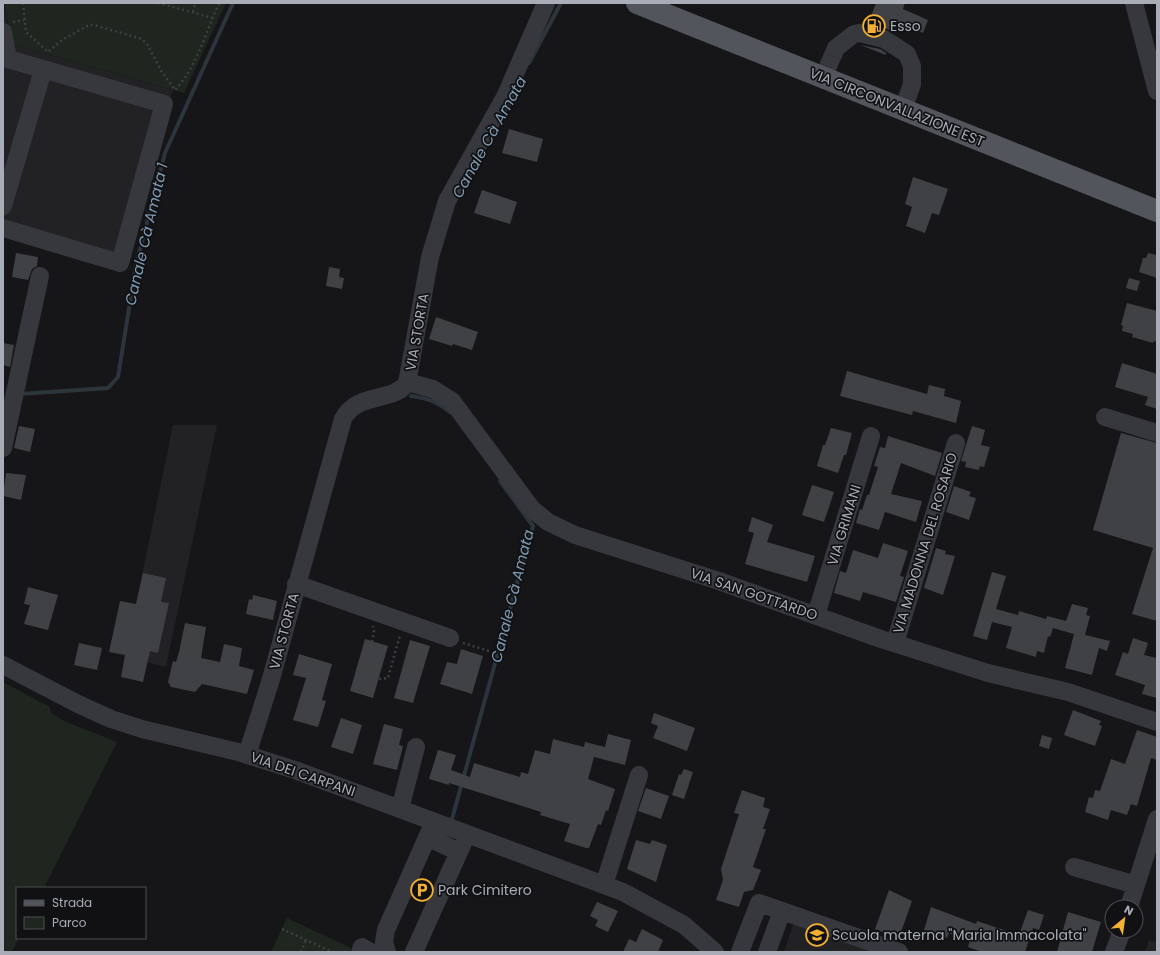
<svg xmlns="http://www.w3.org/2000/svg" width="1160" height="955" viewBox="0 0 1160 955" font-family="Poppins,sans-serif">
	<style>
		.built { fill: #222225 }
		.green { fill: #1e261f }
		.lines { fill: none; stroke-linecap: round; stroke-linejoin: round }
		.stream { stroke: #2c353c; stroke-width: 4 }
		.building { fill: #404145 }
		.path { stroke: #3d3f44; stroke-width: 2.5; stroke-dasharray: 2 3; stroke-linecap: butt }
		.minor { stroke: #37383d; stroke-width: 18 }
		.major { stroke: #53555c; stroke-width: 22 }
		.labels { text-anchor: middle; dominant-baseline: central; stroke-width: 3.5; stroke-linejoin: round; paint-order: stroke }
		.poi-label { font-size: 14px; fill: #a8adb8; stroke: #111113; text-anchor: start }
		.street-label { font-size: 14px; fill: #a8adb8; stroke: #111113 }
		.water-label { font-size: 15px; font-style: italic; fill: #7f9bb3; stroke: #111113 }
	</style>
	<rect width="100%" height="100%" fill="#161618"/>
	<path class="built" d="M3 3 12 44 173 90 148 182 120 270 3 235Z
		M173 425H217L166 667 125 657Z
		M795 918 893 952H784Z
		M1149 940 1157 942V952H1145Z"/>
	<path class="green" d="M4 3H226L184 93 12 44Z
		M3 682 50 707 51 713 64 721 117 742 44 888H17V938H19L12 952H3Z
		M287 918 351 948 353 952H271Z"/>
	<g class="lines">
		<path class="stream" d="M529 63 561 3
			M20 394 108 388 118 377 136 265 165 153 233 3
			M411 396C427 398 438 402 450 412
			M452 819 533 526 500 481"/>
	</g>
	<path class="building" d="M876 3H905L903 9 928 20 923 33 899 23 895 33 887 29 868 24Z
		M860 45 880 49 886 53V55Z
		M509 129 543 139 537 162 502 153Z
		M913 177 948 189 939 215 932 213 925 233 906 226 912 207 905 204Z
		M482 190 517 202 510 224 474 213Z
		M16 253 38 257 37 266 32 269 28 280 12 277Z
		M1148 253 1157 255V278L1139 272 1143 258H1146Z
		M329 267 340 269 339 277 344 278 342 289 326 286Z
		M1129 278 1140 281 1137 291 1126 288Z
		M1127 303 1157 311V342L1154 341 1153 343 1132 337 1133 334 1122 331 1123 326 1121 325Z
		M436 317 478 332 472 350 453 344 452 346 429 339Z
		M3 343 14 345 10 367 3 365Z
		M1122 363 1157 374V409L1145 405 1148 397 1115 387Z
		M847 371 927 394 929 385 945 389 944 396 961 401 956 423 913 411 912 415 840 396Z
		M19 426 35 429 30 452 14 448Z
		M972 426 985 430 981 445 990 447 984 467 980 466 979 470 965 467 966 462 961 461Z
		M831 428 852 433 846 455H844L838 473 817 466 823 445H825Z
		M1121 433 1157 443V621L1132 614 1153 548 1093 530Z
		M888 436 942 453 935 476 901 463 891 494 922 501 916 522 885 512 879 530 856 523 860 509 862 510 867 495H869L878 467 874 466 880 447 885 448Z
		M6 473 26 475 21 500 3 496Z
		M812 485 834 492 824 522 802 515Z
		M954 486 971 492 969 496 976 498 969 520 946 512Z
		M752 517 773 525 767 542 815 556 807 582 745 564 754 533 748 531Z
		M883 543 908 551 900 576 904 577 896 602 863 592 860 601 834 593 840 571 846 573 853 550 878 558Z
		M936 548 946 551 945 554 955 556 943 595 924 588Z
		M992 572 1006 576 996 609 1018 615 1019 611 1046 619 1047 616 1066 621 1072 604 1088 608 1086 615 1090 616 1085 635 1110 641 1107 651 1099 648 1092 675 1065 668 1074 634 1053 628 1050 637 1048 636 1044 653 1037 651 1036 657 1006 648 1012 627 992 622 987 640 973 636Z
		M143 573 166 578 161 602 169 603 158 653 150 651 143 682 121 677 125 655 109 652 120 601 136 604Z
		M28 587 58 595 48 630 24 624 30 605 24 604Z
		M253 595 277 601 273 620 246 614 249 599 252 600Z
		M185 623 206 627 201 658 220 662 224 644 242 648 239 666 254 670 247 694 202 684 195 692 171 687 168 682 173 661 176 662 179 652Z
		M1133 638 1148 643 1144 655 1157 658V698L1142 694 1145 685 1115 675 1123 652 1128 654Z
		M365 639 388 646 373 698 350 691Z
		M410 640 430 646 413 703 394 698Z
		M79 643 102 648 97 670 74 665Z
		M461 649 483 656 472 694 440 684 447 662 457 664Z
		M299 654 332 664 322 700 326 701 318 727 293 720 306 678 293 675Z
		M1073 710 1101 721 1099 725 1102 726 1095 746 1064 735Z
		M654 713 695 728 687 751 653 738 658 726 651 723Z
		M341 718 362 725 353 754 331 747Z
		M384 724 403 729 399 745 403 746 397 770 373 764Z
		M1137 730 1157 737V760L1151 758 1137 806 1131 804 1127 815 1111 810 1108 820 1085 812 1089 797 1093 798 1095 790 1100 791 1111 759 1125 764Z
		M608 734 631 740 625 765 594 757 588 779 615 789 608 811 606 810 601 825 598 824 589 848H586L564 841 570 824 540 815 541 812 449 783V785L429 779 438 750 456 755 451 770 470 777 474 763 520 777 521 772 528 774 535 750 550 754 553 739 584 747 585 742 605 747Z
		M1042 735 1052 738 1049 749 1039 746Z
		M684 769 693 772 684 799 672 795 679 774 681 775Z
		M646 788 669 796 661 819 638 811Z
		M742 790 765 798 763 807 770 809 763 829H766L753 867 761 870 753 890 744 892 739 907 716 900 723 880 721 869 739 814 734 813Z
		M636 840 650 844 652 840 667 845 656 882 627 869Z
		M889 890 912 901 900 935 888 931 887 934 875 929Z
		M597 902 618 911 608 932 595 926 598 920 590 916Z
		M931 907 976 924 977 921 1019 935 1028 910 1044 915 1039 930 1033 928 1025 952H982L968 947 970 940 949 933 947 938 924 930Z
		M1068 912 1101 922 1092 952H1057Z
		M642 929 663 940 658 952H623L629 939 636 942Z"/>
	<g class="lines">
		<path class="path" d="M23 3 26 32 48 52 62 40 89 25H94L142 39 147 44 162 72 175 90C195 70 207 30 219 3
			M158 3 213 18
			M193 12 195 3
			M13 22 24 20
			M372 642 374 632 373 626
			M463 643 489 651
			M379 679 388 678 400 635
			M282 929 332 952
			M301 952 306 940"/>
		<path class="minor" d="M1134 3 1157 91
			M3 32 8 59 164 104 120 263 3 228
			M823 78 836 48 854 34 859 33 884 39 907 54 912 66V84L903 110
			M3 206 43 70
			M407 382 433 389 452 401 532 509 548 522 575 535 716 580 881 639 988 673 1068 692 1157 722
			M1105 417 1157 433
			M3 448 40 276
			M296 584 450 638
			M816 615 871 436
			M895 643 956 443
			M3 665 78 704 111 719 142 729 238 752 295 770 623 892 684 925 715 952
			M247 755 271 679 343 419C358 391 393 403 407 383L430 257 447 201 505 97 546 3
			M400 809 416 747
			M427 837 459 852
			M1074 867 1136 885
			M604 885 639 775
			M1129 907 1157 819
			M782 911 899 952
			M361 949 362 947 371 952
			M387 952 384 942 386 930 434 822
			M414 952 467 834
			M740 952 759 903 782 911 767 952
			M1114 952 1122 931"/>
		<path class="major" d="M637 3 1157 211"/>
	</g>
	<defs>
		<g id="fuel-ring" transform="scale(1.15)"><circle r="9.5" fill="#111113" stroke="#f2b134" stroke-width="1.5"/><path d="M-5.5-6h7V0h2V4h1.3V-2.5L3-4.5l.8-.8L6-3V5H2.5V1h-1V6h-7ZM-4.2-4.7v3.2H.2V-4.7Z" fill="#f2b134"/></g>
		<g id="parking-ring" transform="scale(1.15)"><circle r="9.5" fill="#111113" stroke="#f2b134" stroke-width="1.5"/><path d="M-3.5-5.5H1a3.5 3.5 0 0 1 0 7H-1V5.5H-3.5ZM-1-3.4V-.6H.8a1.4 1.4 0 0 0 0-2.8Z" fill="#f2b134"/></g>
		<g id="school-ring" transform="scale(1.15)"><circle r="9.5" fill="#111113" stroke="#f2b134" stroke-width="1.5"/><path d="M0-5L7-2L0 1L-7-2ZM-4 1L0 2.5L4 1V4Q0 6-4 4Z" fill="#f2b134"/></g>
	</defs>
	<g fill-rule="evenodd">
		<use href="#fuel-ring" x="874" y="26"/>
		<use href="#parking-ring" x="422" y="890"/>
		<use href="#school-ring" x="817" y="935"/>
	</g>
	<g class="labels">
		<g class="poi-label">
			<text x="890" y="26">Esso</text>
			<text x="438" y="890">Park Cimitero</text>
			<text x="832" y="935">Scuola materna "Maria Immacolata"</text>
		</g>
		<g class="street-label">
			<text transform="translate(897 107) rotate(22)">VIA CIRCONVALLAZIONE EST</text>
			<text transform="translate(417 332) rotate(-80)">VIA STORTA</text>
			<text transform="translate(844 525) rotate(-73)">VIA GRIMANI</text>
			<text transform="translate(925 543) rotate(-73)">VIA MADONNA DEL ROSARIO</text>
			<text transform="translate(754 594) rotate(19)">VIA SAN GOTTARDO</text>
			<text transform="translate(284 631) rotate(-75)">VIA STORTA</text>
			<text transform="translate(303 774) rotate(19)">VIA DEI CARPANI</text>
		</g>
		<g class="water-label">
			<text transform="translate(489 137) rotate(-61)">Canale Cà Amata</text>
			<text transform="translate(146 234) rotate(-77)">Canale Cà Amata 1</text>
			<text transform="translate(512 596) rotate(-76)">Canale Cà Amata</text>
		</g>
	</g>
	<rect width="1160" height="955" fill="none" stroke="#a8adb8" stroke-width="8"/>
	<rect x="16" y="887" width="130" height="52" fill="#111113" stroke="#4d4f55"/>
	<rect x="24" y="900" width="20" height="6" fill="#53555c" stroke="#4d4f55"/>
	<text x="52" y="907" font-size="12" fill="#a8adb8">Strada</text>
	<rect x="24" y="917" width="20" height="12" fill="#1e261f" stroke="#4d4f55"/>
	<text x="52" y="927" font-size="12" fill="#a8adb8">Parco</text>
	<g transform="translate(1124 919) rotate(29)"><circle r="19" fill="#111113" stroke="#4d4f55"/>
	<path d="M0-3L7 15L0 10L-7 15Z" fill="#f2b134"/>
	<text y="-6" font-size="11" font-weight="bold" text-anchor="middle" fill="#a8adb8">N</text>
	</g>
</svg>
